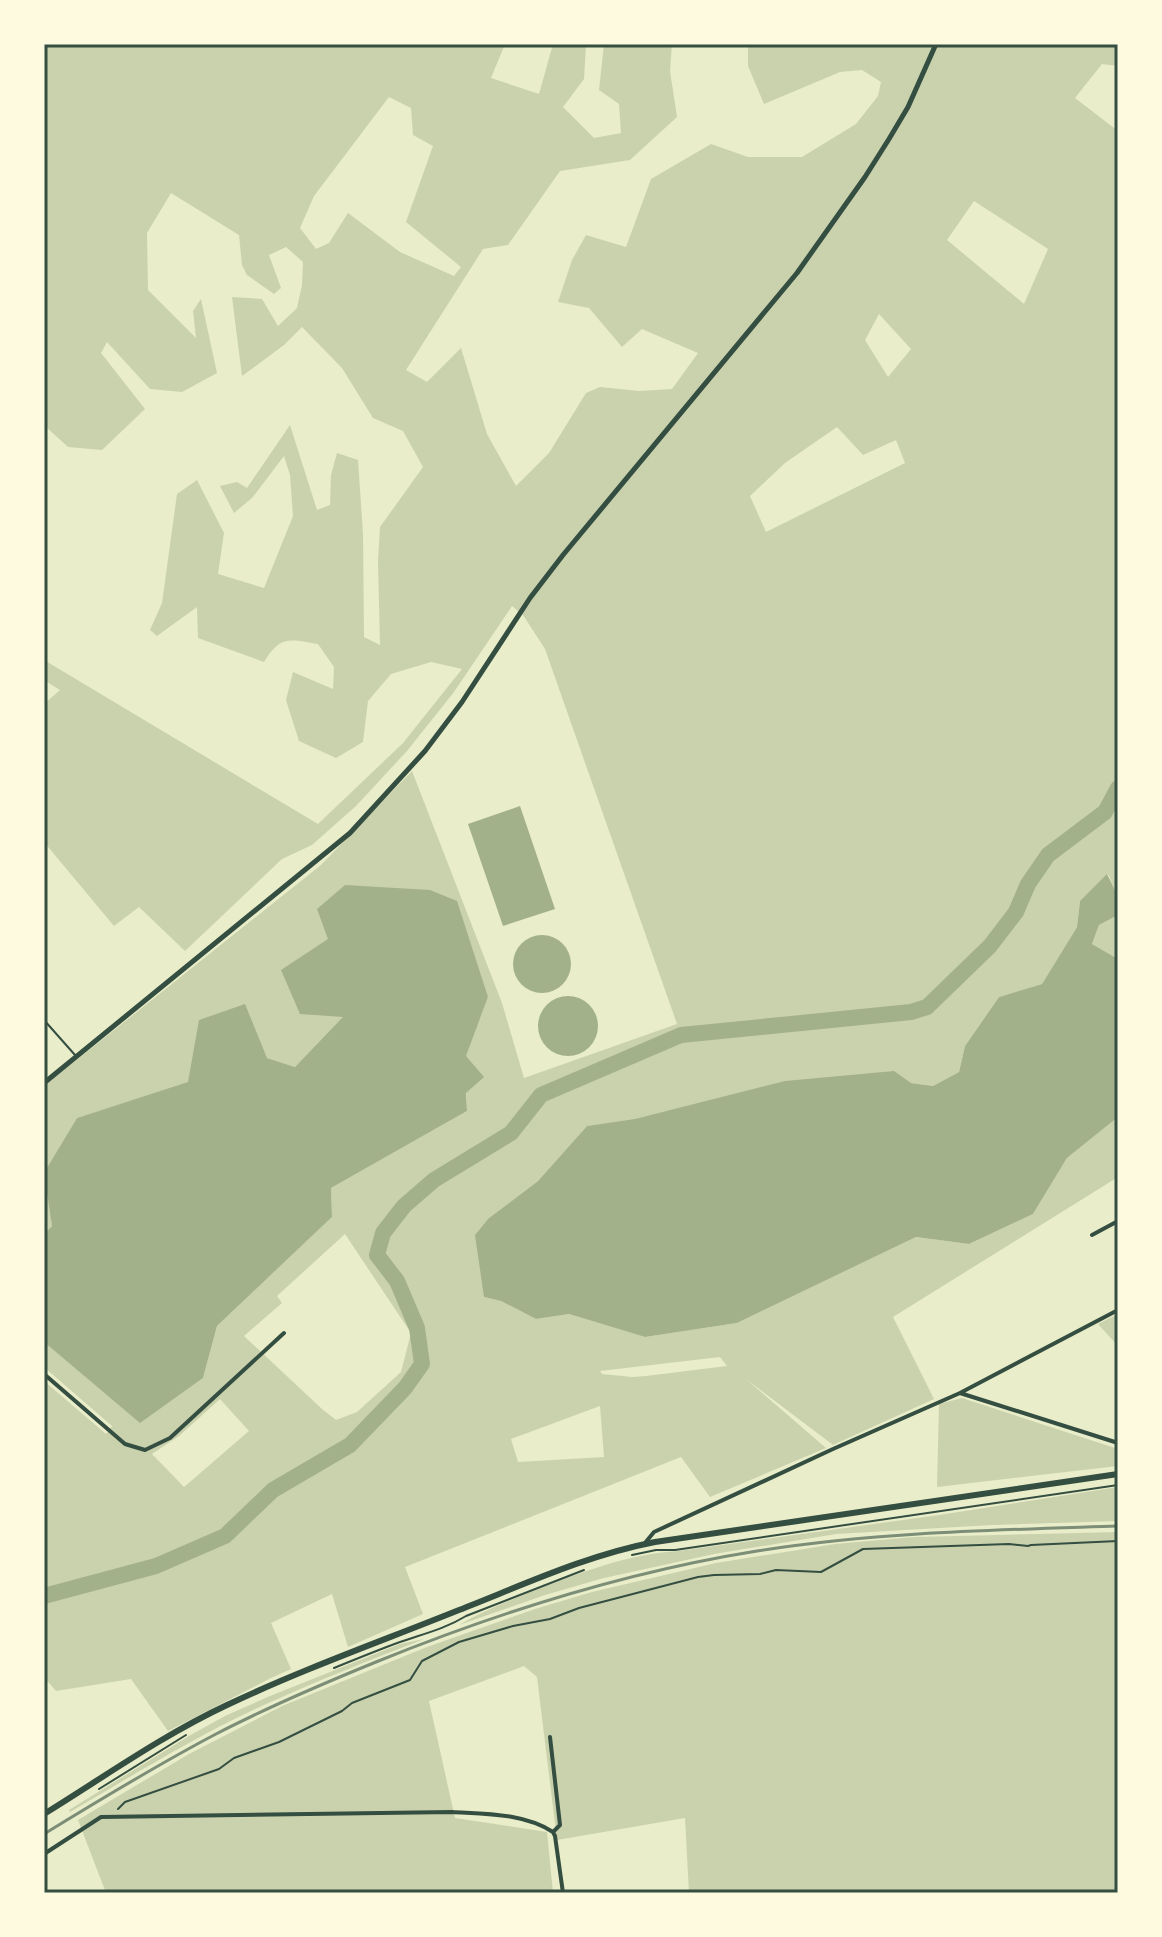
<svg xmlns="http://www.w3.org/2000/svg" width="1162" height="1937" viewBox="0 0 1162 1937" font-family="'Source Sans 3',sans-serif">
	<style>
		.green { fill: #cad2ad; fill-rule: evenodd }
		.water { fill: #a3b18a }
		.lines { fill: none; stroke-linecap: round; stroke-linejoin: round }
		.river { stroke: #a3b18a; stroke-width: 16 }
		.path { stroke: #344e41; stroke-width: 2 }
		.service { stroke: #344e41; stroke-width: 2 }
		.minor { stroke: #344e41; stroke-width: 4 }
		.tertiary { stroke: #344e41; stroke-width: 5 }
		.primary { stroke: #344e41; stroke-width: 6 }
		.rail { stroke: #7c8e77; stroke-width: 3 }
		.neatline { fill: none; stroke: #344e41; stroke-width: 3 }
	</style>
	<rect width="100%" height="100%" fill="#e9edc9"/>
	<path class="green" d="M44 44H505L491 78 539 94 553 44H586L584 79 563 107 594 138 621 133 619 104 599 90 604 44H672L670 71 677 117 630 160 560 171 508 245 483 249 406 370 427 382 461 348 487 434 516 486 549 453 586 393 600 387 639 391 672 389 698 353 642 329 622 347 589 308 558 302 572 260 586 235 626 247 651 179 711 144 748 157H802L856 124 878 96 881 82 862 70 840 72 764 104 748 66V44H1118V66L1102 64 1075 98 1118 131V896L1108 874 1080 901 1077 927 1042 984 999 997 965 1046 959 1072 933 1086 911 1083 587 1126 538 1181 489 1218 484 1297 501 1301 536 1319 569 1314 645 1337 737 1323 916 1237 969 1244 1033 1214 1067 1158 1118 1117V1177L893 1317 934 1399 833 1445 746 1379 826 1448 710 1497 681 1457 405 1567 423 1614 348 1647 332 1594 271 1623 291 1669 271 1678 168 1731 131 1679 56 1691 44 1677V1381L106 1434 112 1426 44 1367V1342L140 1422 203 1378 217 1326 332 1217 331 1188 467 1111 465 1057 488 997 328 939 344 1017 295 1067 267 1058 77 1118 45 1173 52 1226 44 1234V1086L321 865 412 771 502 1003 524 1078 677 1024 545 649 523 615 512 606 454 692 407 751 356 806 312 845 282 859 185 951 139 907 114 926 44 842V704L60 690 44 680V660L318 824 403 743 462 669 431 662 391 674 368 701 363 742 336 758 299 741 286 700 293 672 333 689 334 667 318 644C290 639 280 635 264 662L198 638 197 607 157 636 150 630 162 603 177 494 197 480 224 533 218 574 264 588 293 516 290 475 284 456 252 498 234 513 220 486 237 482 247 488 290 425 317 510 330 505 331 475 337 453 358 460 363 534 364 637 380 645 378 561 380 527 423 467 403 431 373 418 342 368 302 327 284 345 242 376 232 297 262 299 278 326 297 308 302 285 303 262 286 247 269 255 281 288 274 294 247 275 242 265 239 235 171 193 147 233 148 290 196 338 193 311 201 299 217 373 182 392 150 389 107 342 101 353 145 409 102 450 68 447 44 425ZM389 97 411 108 413 135 433 146 406 222 461 267 454 276 400 252 348 213 329 243 316 249 300 228 314 196ZM974 201 1048 249 1024 304 947 240ZM879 314 911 349 888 377 865 340ZM837 427 863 455 896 440 905 463 766 532 750 496 785 463ZM345 1234 411 1333 401 1372 357 1412 336 1420 322 1409 244 1336 282 1303 277 1296ZM720 1357 727 1366 646 1376 632 1377 602 1374 600 1371ZM220 1399 249 1431 184 1487 152 1454 179 1436ZM600 1406 604 1457 518 1462 511 1439Z
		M1118 915V959L1092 944 1099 925Z
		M1118 1314V1346L1098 1324Z
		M962 1398 1118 1449V1466L937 1487 939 1404Z
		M1118 1487V1521L992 1525 836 1534 714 1554 604 1578 545 1595 459 1625C482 1611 506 1602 531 1592 579 1573 627 1554 679 1551L939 1515Z
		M1118 1532V1893H689L685 1818 557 1840 537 1677 524 1666 429 1701 455 1818 547 1832 553 1893H106L78 1820 189 1754 282 1706 427 1647 535 1609 592 1592 716 1563 835 1544 914 1537Z
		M424 1639C370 1660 317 1681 264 1705 197 1735 134 1775 70 1812L69 1810 189 1736 225 1716 270 1696 400 1644Z"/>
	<path class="water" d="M520 806 555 909 503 926 468 824Z
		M1107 874 1118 896V915L1099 925 1092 944 1118 959V1117L1067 1158 1033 1214 969 1244 916 1237 737 1323 645 1337 569 1314 536 1319 501 1301 484 1297 475 1235 489 1218 538 1181 587 1126 635 1119 785 1081 894 1071 911 1083 933 1086 959 1072 965 1046 999 997 1042 984 1077 927 1080 901Z
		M345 885 430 890 457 901 488 997 466 1056 484 1077 466 1093 467 1111 331 1188 332 1217 217 1326 203 1378 140 1423 44 1342V1234L52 1226 44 1173 77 1118 188 1082 199 1020 245 1004 267 1058 295 1067 343 1017 300 1014 281 970 328 939 317 909Z
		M513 964a29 29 0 1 1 58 0a29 29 0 1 1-58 0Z
		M538 1026a30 30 0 1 1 60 0a30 30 0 1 1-60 0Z"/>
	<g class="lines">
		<path class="river" d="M44 1596 156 1566 225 1536 273 1490 350 1445 405 1388 422 1364 417 1328 397 1281 377 1255 383 1233 404 1206 434 1180 511 1133 541 1095 681 1035 911 1012 927 1007 990 946 1016 912 1028 884 1048 855 1105 812 1118 788"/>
		<path class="path" d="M632 1555 656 1550H675L1118 1485
			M334 1668C356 1659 378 1650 400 1642 423 1634 445 1629 466 1616L584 1570
			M99 1789 186 1735
			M118 1809 125 1802 219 1769 234 1758 279 1742 342 1711 352 1703 410 1680 422 1661 459 1642 513 1626 550 1619 579 1608 698 1577 714 1575 760 1574 776 1570 821 1572 863 1549 1009 1544 1028 1546 1031 1545 1118 1541"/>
		<path class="service" d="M44 1020 75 1055"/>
		<path class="minor" d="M1092 1235 1118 1221
			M44 1374 125 1444 145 1450 170 1438 284 1333
			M960 1393 1118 1443
			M645 1543 654 1532 833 1449 960 1393 1118 1310
			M550 1737 560 1825 553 1832
			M44 1854 101 1817 452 1812C485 1814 524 1813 553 1832L555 1836 563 1893"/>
		<path class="tertiary" d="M44 1083 350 833 425 751 462 702 530 598 563 555 797 273 865 177 889 139 908 107 936 44"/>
		<path class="primary" d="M44 1814C104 1777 163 1735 227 1705 303 1669 382 1641 459 1610 523 1585 587 1555 655 1542L1118 1474"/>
		<path class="rail" d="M44 1834C101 1799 157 1765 216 1734 268 1707 322 1684 376 1662 499 1612 626 1572 757 1551 877 1532 997 1530 1118 1526"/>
	</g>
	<rect width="1162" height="1937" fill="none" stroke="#fefae0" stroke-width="92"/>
	<rect x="46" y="46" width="1070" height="1845" class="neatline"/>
</svg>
